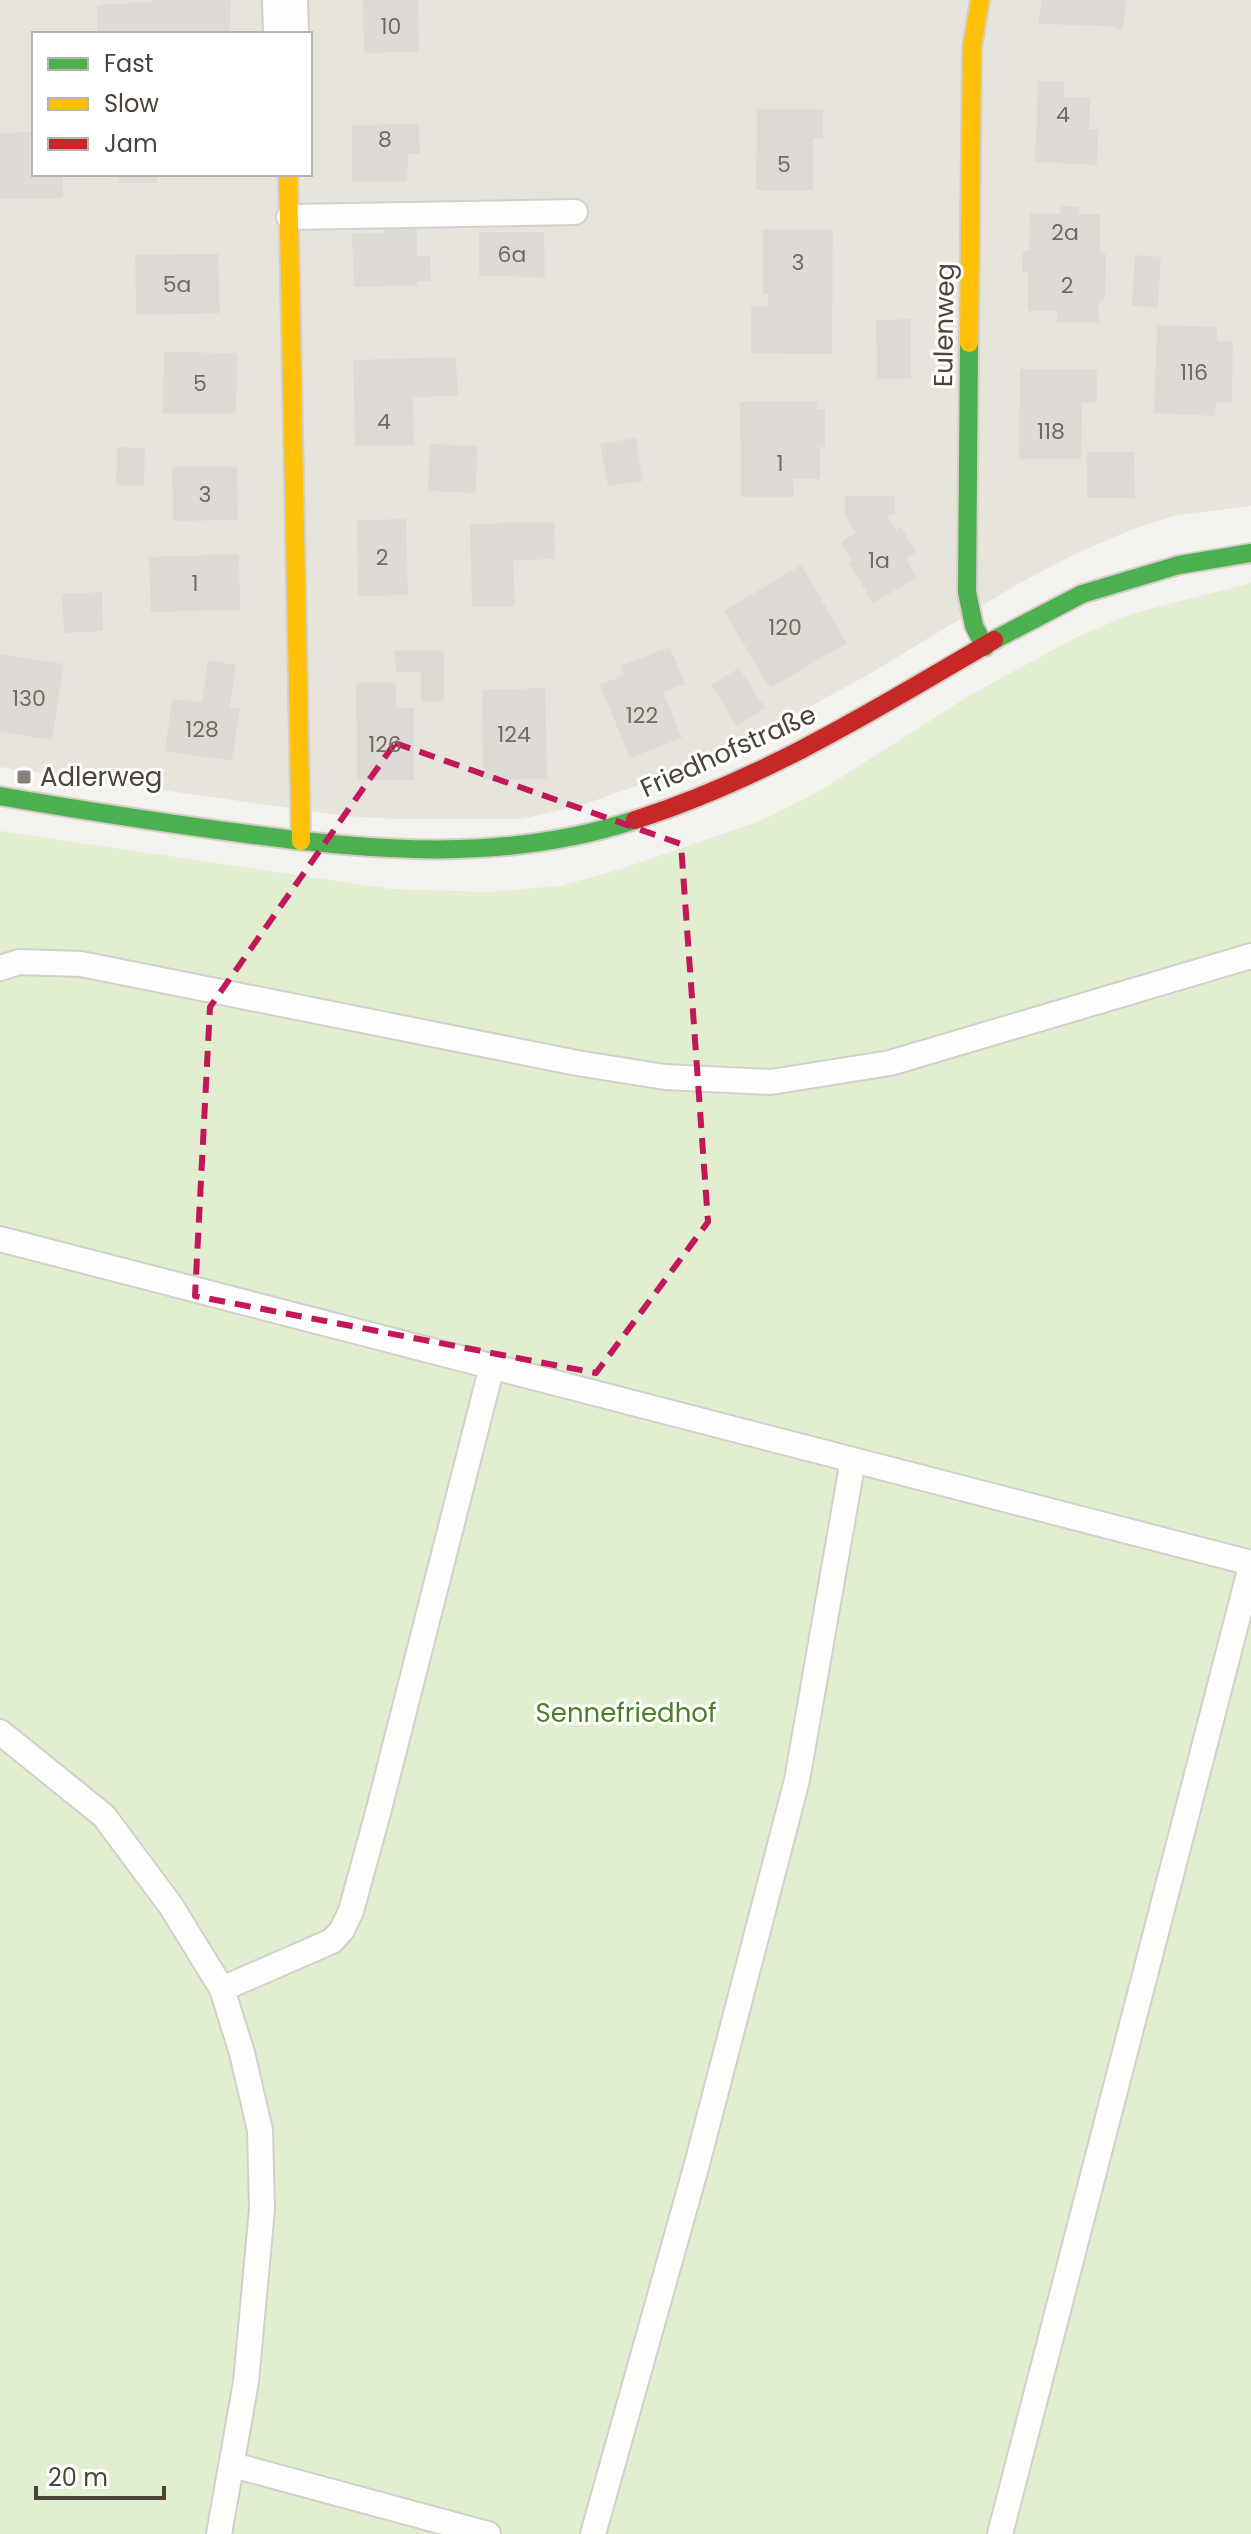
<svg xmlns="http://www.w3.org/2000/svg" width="1251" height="2534" viewBox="0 0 1251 2534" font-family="Poppins,sans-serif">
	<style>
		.residential { fill: #e7e4dc; fill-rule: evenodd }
		.green { fill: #e1eecf }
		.building { fill: #dedbd6 }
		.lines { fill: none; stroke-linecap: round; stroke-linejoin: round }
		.lane-casing { stroke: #d2d0cb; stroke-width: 28 }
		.street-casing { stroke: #d2d0cb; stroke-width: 48 }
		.fast-casing { stroke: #d3cfc5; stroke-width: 22 }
		.slow-casing { stroke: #d3cfc5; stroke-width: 22 }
		.jam-casing { stroke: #d3cfc5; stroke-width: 22 }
		.lane { stroke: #fdfdfc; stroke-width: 24 }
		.street { stroke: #fdfdfc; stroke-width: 44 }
		.fast { stroke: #4caf50; stroke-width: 18 }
		.slow { stroke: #ffc107; stroke-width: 18 }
		.jam { stroke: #c62828; stroke-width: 18 }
		.marked { fill: none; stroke: #c2185b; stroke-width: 6; stroke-dasharray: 16 10; stroke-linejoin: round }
		.poi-dot { fill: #868178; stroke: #fff; stroke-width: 3 }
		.labels { text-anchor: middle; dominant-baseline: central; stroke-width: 6; stroke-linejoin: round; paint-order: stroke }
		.number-label { font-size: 22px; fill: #706a61 }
		.street-label { font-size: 26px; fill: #4b4439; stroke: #fff }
		.poi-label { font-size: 26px; fill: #4b4439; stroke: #fff; text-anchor: start }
		.park-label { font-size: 26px; fill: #4a7f2a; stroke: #fff }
	</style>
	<rect width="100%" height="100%" fill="#f4f2ee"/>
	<path class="residential" d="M0 0H1251V506L1177 515 1133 529 1075 554 1018 584 866 676 713 759 582 805 522 819H394L346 816 0 767ZM34 34H310V174H34Z"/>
	<path class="green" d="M1251 583V2534H0V831L391 889 487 892 560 886 621 869 760 821 818 792 972 694 1077 637 1134 613Z"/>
	<path class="building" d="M151 0H231L230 34H97V5L151 2Z
		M363 0H418L419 52 364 53Z
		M1042 0H1127L1122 30 1108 26 1038 24Z
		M1038 81 1064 82V97L1090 98 1089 129H1098L1097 165 1035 162Z
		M757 109H823V138H813V190H756Z
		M419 124 420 154H408L407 181 352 182V125Z
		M34 132V174H63V198L0 199V133Z
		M119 174H186V177H157V183H119Z
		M1061 206 1079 207V214H1100V253L1106 254 1105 298 1098 304 1099 323 1057 322V311H1028V271L1022 273 1023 251H1029L1030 213 1060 214Z
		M417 223V256H430L431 281H417V285L354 287 352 234 384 233V224Z
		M763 229 833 230 832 354 751 353V307H768V294H763Z
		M479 232H544L545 277 479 276Z
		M218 254 220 313 136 315 135 255Z
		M1135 255 1161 257 1158 308 1132 306Z
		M911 319V379H877L876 320Z
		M1157 325 1217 327V341H1233L1232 403 1216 402 1215 416 1154 413Z
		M164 352 237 353 236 413H163Z
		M456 357 458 396 413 397 414 445 355 446 353 360Z
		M1020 369 1097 370V403L1082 402 1081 459H1019Z
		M818 401 817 409H825V447H820V479H793L794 497H741L740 402Z
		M636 438 643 481 608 486 600 444Z
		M430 444 477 446 476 493 428 491Z
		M117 447 145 448 144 486 116 485Z
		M1087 452H1134L1135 498H1087Z
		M172 467H237L238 520 173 521Z
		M845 496H895V515H886L896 530 901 527 916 552 906 558 916 578 873 603 849 563 853 562 841 542 856 533 845 515Z
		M406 519 408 595 358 596 357 520Z
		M554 522 555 559 513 560 515 606 472 607 470 524Z
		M239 554 240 610 151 612 149 557Z
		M801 565 847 643 770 688 724 611Z
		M102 592 103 631 64 633 62 594Z
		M670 647 685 684 663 692 682 738 630 758 600 685 624 675 621 666Z
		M395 651H444V701H421V672H396Z
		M0 654 64 664 52 740 0 732Z
		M208 660 236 665 230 707 240 708 232 761 165 751 172 699 202 702Z
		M739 668 765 708 737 726 711 685Z
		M356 683H396V708H414V780H357Z
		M545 688 547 779 483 780 482 690Z"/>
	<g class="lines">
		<g class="lane-casing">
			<path id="lane" d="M289 217 575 212
				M0 968 19 962 81 964 577 1063 665 1077 771 1082 890 1063 1251 956
				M0 1239 1251 1563
				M0 1732 104 1816 171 1906 222 1989 242 2053 260 2130 262 2209 246 2382 219 2534
				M222 1989 332 1941 342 1930 351 1911 379 1809 492 1366
				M233 2465 488 2534
				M593 2534 697 2164 797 1780 853 1460
				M1000 2534 1251 1566"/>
		</g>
		<g class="street-casing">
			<path id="street" d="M285 0 286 34"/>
		</g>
		<g class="fast-casing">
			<path id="fast" d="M969 343 967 592 974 626 985 647
				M994 640 1082 594 1179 565 1251 553
				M0 796C80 810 159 822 240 833 375 851 503 863 635 820"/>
		</g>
		<g class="slow-casing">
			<path id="slow" d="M288 174 301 841
				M969 343 972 47 980 0"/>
		</g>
		<g class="jam-casing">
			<path id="jam" d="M635 820C764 779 878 708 994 640"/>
		</g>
		<use href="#lane" class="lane"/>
		<use href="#street" class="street"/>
		<use href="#fast" class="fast"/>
		<use href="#slow" class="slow"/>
		<use href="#jam" class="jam"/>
	</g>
	<path class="marked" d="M395 743 681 844 708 1222 596 1373 195 1296 210 1007Z"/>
	<rect class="poi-dot" x="16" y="769" width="16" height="16" rx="4"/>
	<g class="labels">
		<g class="number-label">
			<text x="391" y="26">10</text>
			<text x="1063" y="114">4</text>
			<text x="385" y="139">8</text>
			<text x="784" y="164">5</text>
			<text x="1065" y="232">2a</text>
			<text x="512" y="254">6a</text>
			<text x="798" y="262">3</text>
			<text x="177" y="284">5a</text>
			<text x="1067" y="285">2</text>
			<text x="1194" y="372">116</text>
			<text x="200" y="383">5</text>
			<text x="384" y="421">4</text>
			<text x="1051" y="431">118</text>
			<text x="780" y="463">1</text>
			<text x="205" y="494">3</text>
			<text x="382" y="557">2</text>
			<text x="879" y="560">1a</text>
			<text x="195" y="583">1</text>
			<text x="785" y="627">120</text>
			<text x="29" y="698">130</text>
			<text x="642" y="715">122</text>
			<text x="202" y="729">128</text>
			<text x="514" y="734">124</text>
			<text x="385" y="744">126</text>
		</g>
		<g class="street-label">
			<text transform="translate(944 325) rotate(-89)">Eulenweg</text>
			<text transform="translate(728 751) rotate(-24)">Friedhofstraße</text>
		</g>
		<g class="poi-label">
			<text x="40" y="777">Adlerweg</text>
		</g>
		<g class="park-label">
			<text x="626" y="1713">Sennefriedhof</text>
		</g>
	</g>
	<rect x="32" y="32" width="280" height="144" fill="#ffffff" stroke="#b7b4b0" stroke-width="2"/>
	<rect x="48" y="58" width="40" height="12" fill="#4caf50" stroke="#b7b4b0" stroke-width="2"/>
	<text x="104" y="72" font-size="24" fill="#4b4439">Fast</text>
	<rect x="48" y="98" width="40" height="12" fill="#ffc107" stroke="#b7b4b0" stroke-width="2"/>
	<text x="104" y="112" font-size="24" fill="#4b4439">Slow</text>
	<rect x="48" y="138" width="40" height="12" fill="#c62828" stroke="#b7b4b0" stroke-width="2"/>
	<text x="104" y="152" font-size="24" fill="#4b4439">Jam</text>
	<path d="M36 2486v12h128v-12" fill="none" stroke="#4b4439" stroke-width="4"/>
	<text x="48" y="2486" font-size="24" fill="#4b4439" stroke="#ffffff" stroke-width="6" paint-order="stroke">20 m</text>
</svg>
